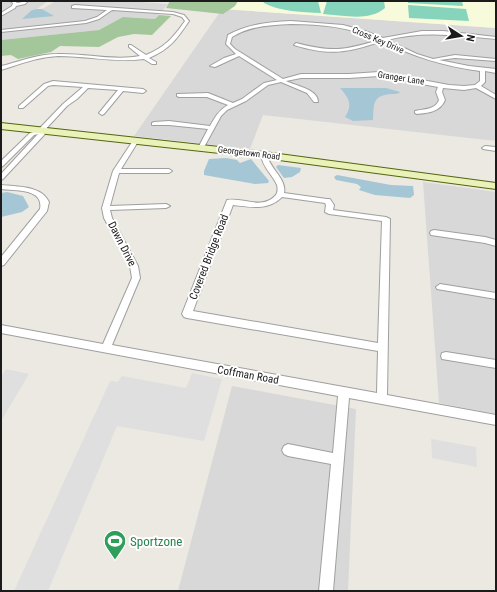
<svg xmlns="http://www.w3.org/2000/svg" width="497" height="592" viewBox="0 0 497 592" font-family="'Roboto Condensed',sans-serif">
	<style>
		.residential { fill: #d9d8d8 }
		.education { fill: #f8fbdb }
		.forest { fill: #a3c79a }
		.pitch { fill: #86d4bc }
		.parking { fill: #dfdfdf }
		.water { fill: #a5c6d5 }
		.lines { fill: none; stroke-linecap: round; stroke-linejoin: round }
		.minor-casing { stroke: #9f9f9f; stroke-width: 2 }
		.secondary-casing { stroke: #54650f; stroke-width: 2 }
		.minor { fill: #fff; fill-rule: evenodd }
		.secondary { fill: #eaf2b9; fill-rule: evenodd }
		.labels { text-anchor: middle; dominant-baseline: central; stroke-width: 4; stroke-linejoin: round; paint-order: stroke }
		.far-street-label { font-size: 9px; fill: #1b1b1b; stroke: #fff }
		.street-label { font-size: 11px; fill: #1b1b1b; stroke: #fff }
		.near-leisure-label { font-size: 13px; fill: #27864d; stroke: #fff; text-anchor: start }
	</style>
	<rect width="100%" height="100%" fill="#ebe9e1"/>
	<path class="residential" d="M1 1H48L37 9 32 10 53 16 42 9 56 1H127L168 4 155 19 123 17 99 30 1 40Z
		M222 9 496 28V141L263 115 250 149 134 136Z
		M423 182 496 192V414L439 403Z
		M232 386 356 409 348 591H178Z"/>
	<path class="education" d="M227 1H496V28L222 9Z"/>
	<path class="forest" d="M170 1H238L235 6 223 14 166 8Z
		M159 15 171 16 152 35 134 34 118 37 99 47 60 46 51 52 18 59 11 55 1 56V40L99 30 123 17 155 19Z"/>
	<path class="pitch" d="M263 1H318L321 13C302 12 281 12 264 3Z
		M327 1H384L385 8C369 22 342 15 323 14Z
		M408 1H462L463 6 408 3Z
		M408 5 466 9 469 21 409 18Z"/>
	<path class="parking" d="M6 369 29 374 1 421V377Z
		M192 373 222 379 204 441 117 426 48 591H14L110 381 118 382 122 376 186 388Z
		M431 439 476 447 477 467 432 458Z"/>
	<path class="water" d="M37 9H42L54 16 22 19 32 10Z
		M340 88H386L400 92C398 94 396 94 392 94 372 95 374 104 373 120L353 121 345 117C353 105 349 98 340 88Z
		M226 158 237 160 240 163 251 159 269 181 268 183 255 184 204 175V171L209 159Z
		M278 165 301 168 300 172 292 177 284 178 276 167Z
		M337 175 391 185 413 186 414 195 410 198 375 195 359 190 361 187 357 184 336 180 334 177Z
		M7 192 23 196 29 207 22 212 1 217V193Z"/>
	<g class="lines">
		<g class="minor-casing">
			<path id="minor" d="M10 1H15L17 3 28 1 25 4 16 6 15 8 1 16V13L12 6 13 3Z
				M75 5 173 12 184 15 189 21C177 39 170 49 149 58L156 62V64H152L144 59C115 63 87 56 58 56 38 57 20 64 1 70V66L6 65C23 60 40 54 57 54 85 53 113 61 140 56L129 47V45H131L146 55C165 47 173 38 185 21L182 17 173 14 112 10 99 19 86 23 1 32V30L85 21 97 17 107 10 72 8V6Z
				M291 21 343 25 365 31 383 38 422 31H443L496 37V39C459 36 424 30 387 40L417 54 433 59 455 55 496 59V61L455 58 439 60 469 66 496 69V73L485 71V82L481 86 496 95V99L476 88 464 90 443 88 442 92 445 100C440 112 428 113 417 114L415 113V111C424 109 435 110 439 100L436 92 438 87 379 76 349 78H301L286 81C296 86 318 89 318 102H314L307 93 281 82 268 85 246 101 227 110 221 116 203 149 198 148 208 129 169 125H152V123L154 122 169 121 210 126C215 117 219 110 228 105L207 97H179L177 96V94L208 93 233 103 242 99 264 83 277 80 239 56 215 67 210 66 224 58 236 54 226 44 228 35C248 24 269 22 291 21ZM291 24C322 24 350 27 378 40 344 51 331 52 296 43L294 45C330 56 347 53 382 41 415 57 443 66 480 71V81L475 85 464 86 449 85 379 72 349 74H301L283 79 235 49 230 44 232 37C250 26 270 25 291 24Z
				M53 81 143 89 146 91 143 93 123 91 104 114 102 115 99 113 118 90 88 88 77 99 67 106 43 132 45 134 44 135 3 179 1 180V174L38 134 34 135 3 166 1 167V161L30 133 37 131 63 104 83 87 53 85 48 86 23 108H19V106L44 84Z
				M136 138 139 140 121 169H169L172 171 169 173H119L110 206 166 204 170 206 166 208 110 210 112 218 138 266 140 278 112 345 377 393 378 351 187 318 184 317 182 314 227 200C243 197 261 210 275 196 278 193 278 189 277 185 272 174 263 168 261 155L264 153 267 155C270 169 287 179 284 193L327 199H330L334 205 333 210 386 217 390 219 387 395 496 415V425L349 398 333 591H319L331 464 288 456 284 454 282 450 284 446 288 444 333 453 338 396 1 333V325L103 344 132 278 130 266 104 218 102 208 113 171 134 139ZM282 197 325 203 326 205 325 212 329 214 382 221 378 343 193 311 233 205C250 207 268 211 282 197Z
				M485 146 496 147V151L483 149 482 148Z
				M1 185C17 187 41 185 49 202L47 211 4 265 1 266V257L40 209C44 188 15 191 1 189Z
				M434 230 485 237 496 240V246L485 243 431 235 430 233 431 231Z
				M440 284 496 293V299L437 289 436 287Z
				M446 352 496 360V368L442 359 441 356 442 353Z"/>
		</g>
		<g class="secondary-casing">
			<path id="secondary" d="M1 123 264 152 496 183V189L264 158 1 129Z"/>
		</g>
		<use href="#minor" class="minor"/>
		<use href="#secondary" class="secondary"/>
	</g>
	<defs>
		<g id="stadium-pin" transform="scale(1.15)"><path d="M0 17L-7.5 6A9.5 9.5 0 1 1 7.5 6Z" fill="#2e9e5b" stroke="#fff"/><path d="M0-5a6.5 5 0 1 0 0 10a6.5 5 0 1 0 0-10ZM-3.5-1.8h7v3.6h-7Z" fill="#fff"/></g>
	</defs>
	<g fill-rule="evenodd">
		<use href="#stadium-pin" x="115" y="541"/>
	</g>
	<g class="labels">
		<g class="far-street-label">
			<text transform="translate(378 40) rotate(23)">Cross Key Drive</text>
			<text transform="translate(401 78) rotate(9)">Granger Lane</text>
			<text transform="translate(249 153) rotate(7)">Georgetown Road</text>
		</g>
		<g class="street-label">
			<text transform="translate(122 244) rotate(63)">Dawn Drive</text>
			<text transform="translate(209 257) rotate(-69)">Covered Bridge Road</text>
			<text transform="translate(248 375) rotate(10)">Coffman Road</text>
		</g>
		<g class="near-leisure-label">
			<text x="130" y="541">Sportzone</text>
		</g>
	</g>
	<rect width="497" height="592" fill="none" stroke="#1b1b1b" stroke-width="4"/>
	<g transform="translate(461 36) rotate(102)" stroke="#ffffff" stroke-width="3" paint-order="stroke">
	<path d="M0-3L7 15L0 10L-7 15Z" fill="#1b1b1b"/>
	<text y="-6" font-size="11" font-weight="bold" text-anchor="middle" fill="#1b1b1b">N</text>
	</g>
</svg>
